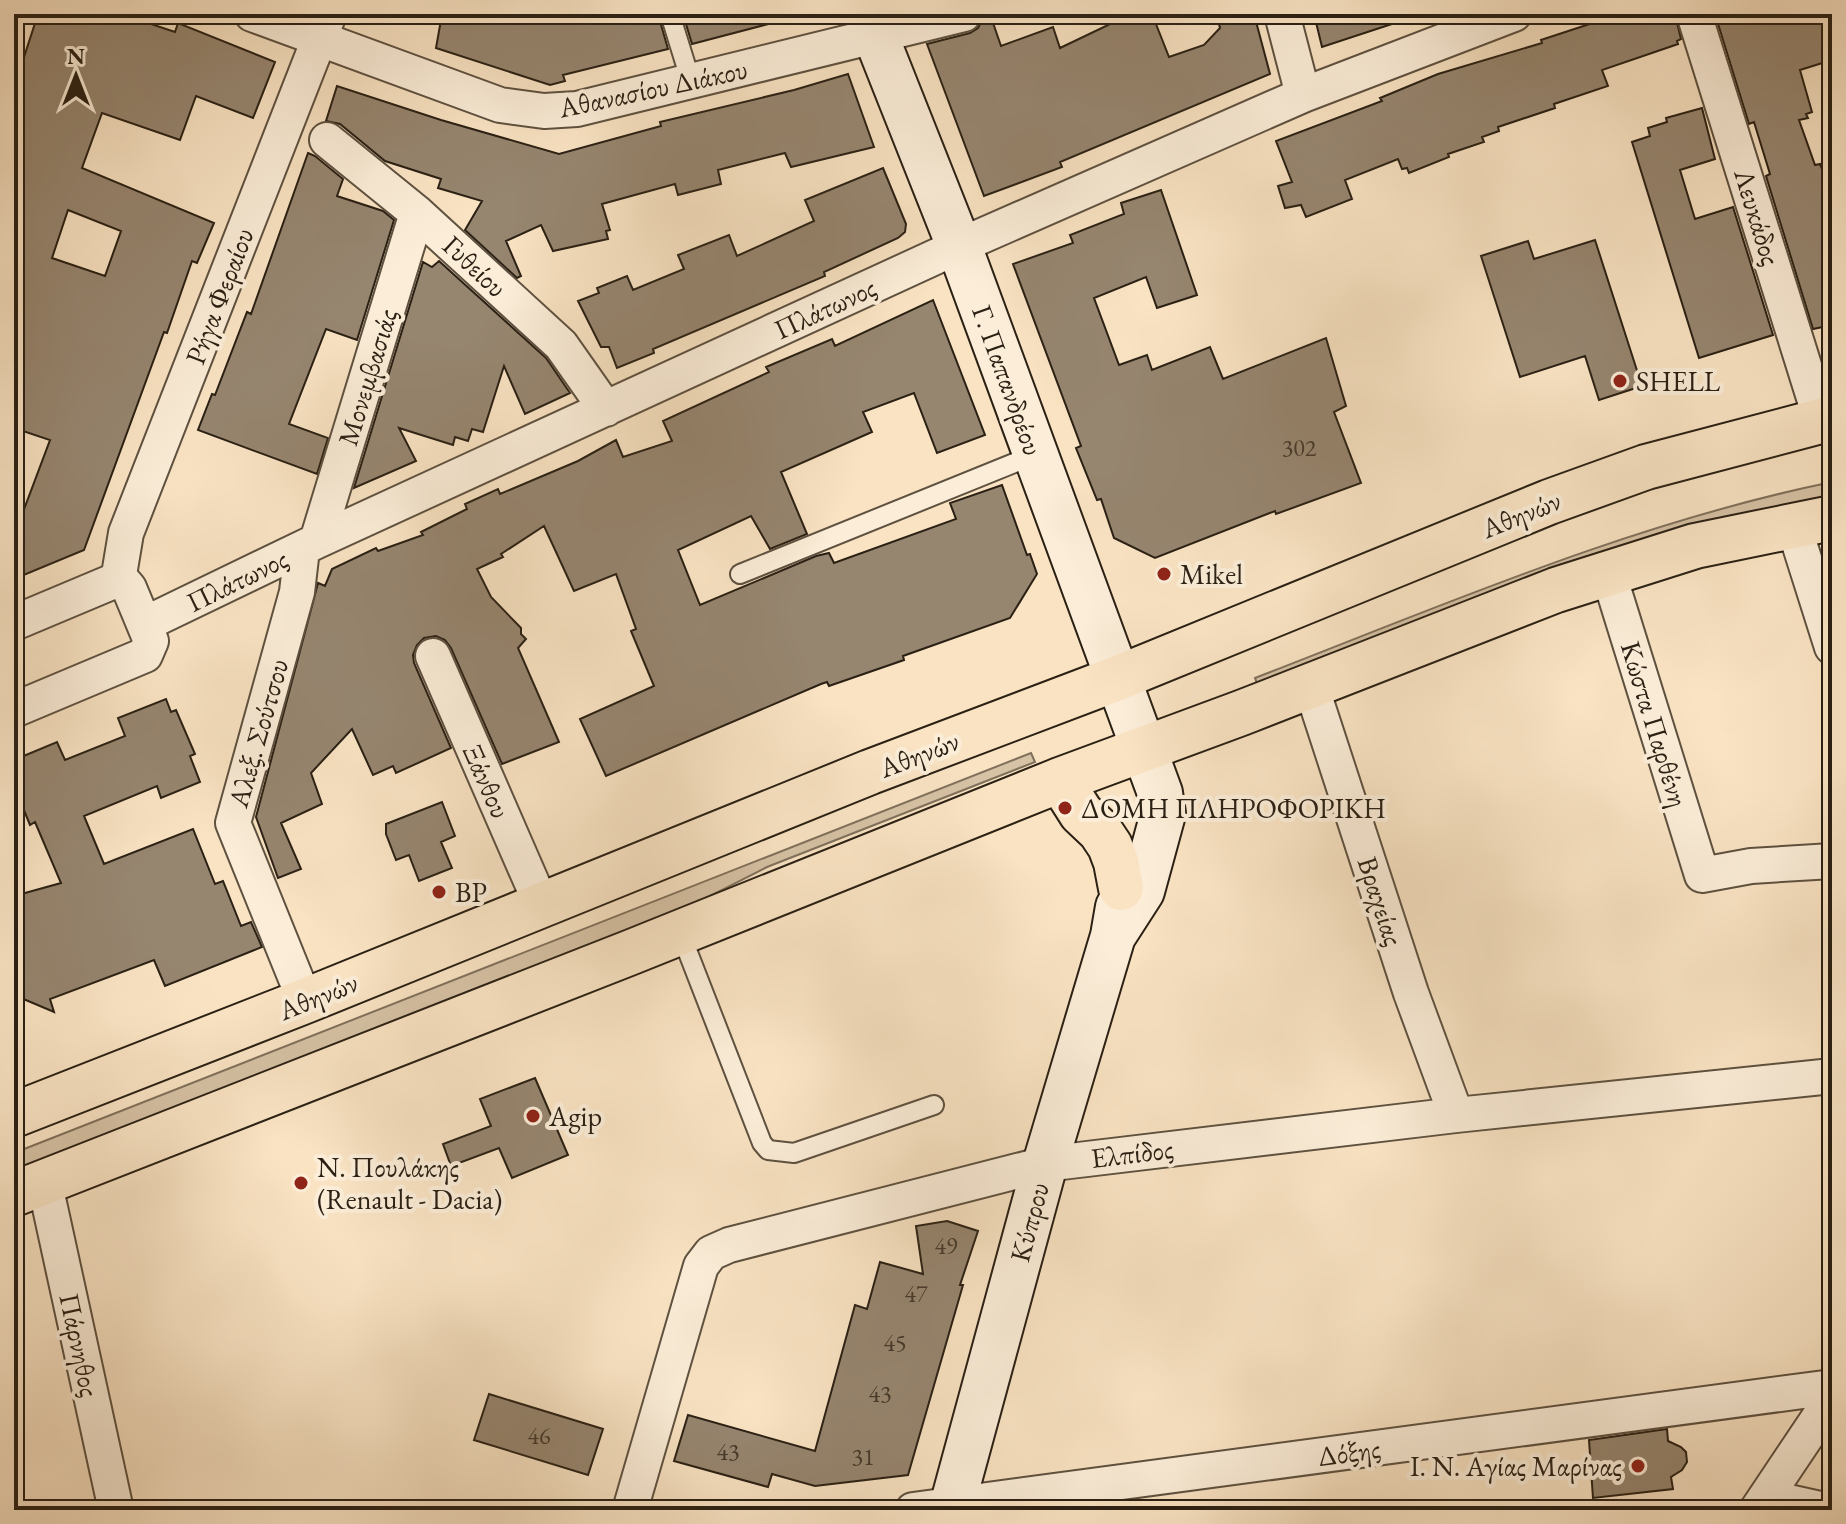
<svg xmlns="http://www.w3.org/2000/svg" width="1846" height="1524" viewBox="0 0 1846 1524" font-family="'EB Garamond',serif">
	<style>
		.green { fill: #d6c2a5; stroke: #80715c; stroke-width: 2 }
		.building { fill: #96856f; stroke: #2a2014; stroke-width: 2; fill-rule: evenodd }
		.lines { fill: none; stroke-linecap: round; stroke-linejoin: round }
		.lane-casing { stroke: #5e5140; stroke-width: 22 }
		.street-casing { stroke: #5e5140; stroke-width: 38 }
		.secondary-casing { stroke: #2a2014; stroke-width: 48 }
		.highway-casing { stroke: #2a2014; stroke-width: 48 }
		.lane { stroke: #fbedd8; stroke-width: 18 }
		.street { stroke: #fbedd8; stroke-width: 34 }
		.secondary { stroke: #fbedd8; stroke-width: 44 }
		.highway { stroke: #f9e3c3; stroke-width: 44 }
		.poi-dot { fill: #8f2418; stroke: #fbedd8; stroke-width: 3 }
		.labels { text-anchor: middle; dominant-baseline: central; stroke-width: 8; stroke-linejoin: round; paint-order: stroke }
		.number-label { font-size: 24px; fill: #45392b }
		.street-label { font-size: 28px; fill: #2a2014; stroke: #fbedd8 }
		.poi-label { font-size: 28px; fill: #2a2014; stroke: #fbedd8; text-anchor: start }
	</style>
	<rect width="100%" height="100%" fill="#f9e3c3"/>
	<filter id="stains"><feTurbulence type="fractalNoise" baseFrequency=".0025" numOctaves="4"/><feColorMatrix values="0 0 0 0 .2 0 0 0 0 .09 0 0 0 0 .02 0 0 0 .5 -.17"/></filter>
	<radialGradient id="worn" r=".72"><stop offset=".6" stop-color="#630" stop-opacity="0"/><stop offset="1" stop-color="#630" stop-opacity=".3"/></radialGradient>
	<path class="green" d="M1832 482V497L1783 508 1260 691 1255 678C1444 605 1632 523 1832 482Z
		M1031 753 1035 762 767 867 586 959 14 1182V1153Z"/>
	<path class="building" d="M38 14H121L175 32 178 23 275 62 253 118 196 96 180 140 102 113 82 168 214 223 197 263 192 261 167 333 164 332 84 550 14 579V536L50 440 14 428V88ZM68 210 121 231 105 276 52 258Z
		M442 14H658L668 49 563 75 565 81 550 85 436 48Z
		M683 14H775L776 22 692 44Z
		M1131 14H1152L1169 57 1204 45 1220 28 1216 14H1254L1270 74 1060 162 1062 167 984 196 927 44 970 33 978 28 983 18 991 17 1001 46 1053 27 1060 48Z
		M1314 14H1406L1407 19 1322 47Z
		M1620 14H1675L1681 39 1677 41 1678 44 1602 70 1608 86 1554 104 1555 108 1498 127 1499 131 1482 137 1484 142 1448 154 1449 157 1409 173 1407 168 1402 169 1398 159 1345 180 1352 199 1306 217 1301 205 1285 208 1278 186 1292 182 1276 141 1382 101 1380 98 1438 74 1542 43 1541 40Z
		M1715 14H1832V60L1800 70 1812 112 1806 114 1808 118 1799 120 1815 165 1820 164 1832 193V325L1813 329 1766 176 1770 174 1754 122 1749 124Z
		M848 74 874 147 791 167 785 153 718 170 721 184 678 195 675 184 602 204 610 230 606 231 608 239 553 251 541 225 506 241 521 276 517 278 465 230 482 201 438 188 441 179 385 161 340 124 326 121 337 86 441 120 559 154 661 126 660 122 794 90Z
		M1702 108 1715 159 1680 170 1695 219 1733 207 1773 335 1699 358 1632 142 1650 136 1648 128 1667 122 1666 118Z
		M308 153 315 156 343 179 337 196 383 211 394 220 357 340 326 329 289 424 328 438 317 474 198 430 212 394 215 395 247 312 251 314Z
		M883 168 906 224 905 232 898 238 824 272 825 276 653 349 654 353 617 368 609 347H601L578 301 599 293 597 288 627 276 633 290 684 269 678 255 729 235 737 256 814 221 805 200Z
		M1161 190 1197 295 1157 308 1146 277 1094 298 1119 365 1147 355 1152 370 1210 347 1223 379 1326 338 1346 406 1334 412 1361 483 1276 514 1275 511 1155 558 1114 538 1101 499 1097 500 1076 448 1081 446 1013 264 1073 243 1070 235 1124 214 1121 203Z
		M1595 240 1642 386 1599 400 1585 356 1520 377 1481 256 1528 241 1534 259Z
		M439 261 546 358 570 393 525 414 504 366 483 432 472 429 468 441 455 437 453 445 399 428 416 461 354 488 423 262 432 267Z
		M933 300 985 435 937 453 914 393 863 412 872 432 781 472 807 534 770 549 751 516 678 550 700 605 816 556 829 553 834 563 956 519 950 503 1002 485 1027 555 1030 554 1037 574 1010 618 903 656 904 660 829 686 827 682 821 684 606 776 580 719 654 686 631 631 636 629 616 574 574 591 544 526 501 554 503 557 477 569 491 597 521 628V634L526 639 518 648 559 742 502 764 451 648 445 640 436 636 424 638 417 645 413 655 414 663 451 748 396 773 393 766 373 775 352 729 311 773 322 804 281 823 301 869 278 878 256 817 318 583 325 586 332 569 376 548 378 551 423 535 421 532 467 509 465 504 498 489 500 494 578 461 616 440 623 457 672 441 663 421 769 372 766 367 832 339 835 346Z
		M166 699 171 712 176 710 195 754 190 756 200 782 161 798 157 786 84 816 104 864 193 829 215 884 223 881 241 926 251 922 262 947 165 986 154 960 50 999 54 1012 14 995V896L61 883 35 822 30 825 14 786V760L57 742 65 760 125 736 118 718Z
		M442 802 455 836 441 842 452 868 419 881 409 855 396 860 386 834V824Z
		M535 1078 568 1155 512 1178 499 1148 451 1166 443 1144 491 1126 480 1099Z
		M947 1221 978 1231 960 1285H963L908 1475 815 1486 772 1474 768 1487 674 1461 688 1415 815 1451 855 1305 867 1309 880 1262 923 1274 916 1226Z
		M489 1394 603 1429 588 1475 474 1440Z
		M1667 1429 1668 1441 1681 1447 1686 1452 1687 1462 1682 1470 1671 1477 1673 1489 1593 1498 1589 1440Z"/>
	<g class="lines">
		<g class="lane-casing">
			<path id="lane" d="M670 14 691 82
				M740 574 1034 455
				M680 932 762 1143 768 1150 794 1153 934 1105"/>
		</g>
		<g class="street-casing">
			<path id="street" d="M252 14 500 105 544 111 577 109 964 14
				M1282 14 1303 95
				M1694 14 1821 420
				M327 140 417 213 561 345 606 409
				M1793 524 1832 647
				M317 541 417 213
				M302 549 297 592 233 823 305 1001
				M1608 572 1702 875 1751 866 1832 861
				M118 581 126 533 329 14
				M14 623 114 581H123L129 588 151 641 145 655 14 710
				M145 624 317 541 959 246 1303 95 1514 14
				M433 656 542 906
				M1311 686 1411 993 1456 1115
				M44 1180 116 1510
				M1766 1497 1825 1510
				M630 1510 701 1266 711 1253 729 1245 1045 1164 1456 1115 1832 1076
				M913 1510 1832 1387
				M1757 1510 1832 1398"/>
		</g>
		<g class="secondary-casing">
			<path id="secondary" d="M867 14 959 246 1160 793 1163 814 1142 891 1113 936
				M951 1510 1045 1164 1113 936 1118 907"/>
		</g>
		<g class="highway-casing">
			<path id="highway" d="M1060 780 1081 813 1100 831 1110 846 1116 862 1121 888
				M14 1115 305 1001 870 772 1118 678 1549 502 1646 467 1832 418
				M14 1194 629 953 1060 780 1241 713 1556 590 1695 546 1832 518"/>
		</g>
		<use href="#lane" class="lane"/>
		<use href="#street" class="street"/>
		<use href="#secondary" class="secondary"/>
		<use href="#highway" class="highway"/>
	</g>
	<g class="poi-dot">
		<circle cx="1620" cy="381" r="8"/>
		<circle cx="1164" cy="574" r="8"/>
		<circle cx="1065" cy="808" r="8"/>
		<circle cx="439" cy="892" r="8"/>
		<circle cx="533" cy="1116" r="8"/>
		<circle cx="301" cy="1183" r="8"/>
		<circle cx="1638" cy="1466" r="8"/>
	</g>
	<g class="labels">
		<g class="number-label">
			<text x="1299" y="447">302</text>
			<text x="946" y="1245">49</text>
			<text x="916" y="1293">47</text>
			<text x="895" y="1342">45</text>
			<text x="880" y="1393">43</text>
			<text x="539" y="1435">46</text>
			<text x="728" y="1451">43</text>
			<text x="863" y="1456">31</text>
		</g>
		<g class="street-label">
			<text transform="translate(653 88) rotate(-12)">Αθανασίου Διάκου</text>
			<text transform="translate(1758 217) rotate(73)">Λευκάδος</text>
			<text transform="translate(475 266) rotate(43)">Γυθείου</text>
			<text transform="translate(219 296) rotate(-69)">Ρήγα Φεραίου</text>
			<text transform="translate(825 308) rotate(-25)">Πλάτωνος</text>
			<text transform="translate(367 377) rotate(-73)">Μονεμβασιάς</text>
			<text transform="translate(1008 380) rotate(70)">Γ. Παπανδρέου</text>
			<text transform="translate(1521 514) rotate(-22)">Αθηνών</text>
			<text transform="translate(237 580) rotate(-26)">Πλάτωνος</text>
			<text transform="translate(1655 724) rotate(73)">Κώστα Παρθένη</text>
			<text transform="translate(258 733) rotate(-74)">Αλεξ. Σούτσου</text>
			<text transform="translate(919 754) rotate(-21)">Αθηνών</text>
			<text transform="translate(487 781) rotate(66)">Ξάνθου</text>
			<text transform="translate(1381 901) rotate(72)">Βραχείας</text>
			<text transform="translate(318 996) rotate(-22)">Αθηνών</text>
			<text transform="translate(1132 1153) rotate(-7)">Ελπίδος</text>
			<text transform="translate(1029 1222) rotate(-75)">Κύπρου</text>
			<text transform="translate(80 1345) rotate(78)">Πάρνηθος</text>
			<text transform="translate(1349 1452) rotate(-8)">Δόξης</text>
		</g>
		<g class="poi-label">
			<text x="1636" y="381">SHELL</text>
			<text x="1180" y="574">Mikel</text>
			<text x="1081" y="808">ΔΟΜΗ ΠΛΗΡΟΦΟΡΙΚΗ</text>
			<text x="455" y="892">BP</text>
			<text x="549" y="1116">Agip</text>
			<text x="317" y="1167">Ν. Πουλάκης<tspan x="317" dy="32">(Renault - Dacia)</tspan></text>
			<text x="1622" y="1466" text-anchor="end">Ι. Ν. Αγίας Μαρίνας</text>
		</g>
	</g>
	<rect width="1846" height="1524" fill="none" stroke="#f9e3c3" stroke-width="48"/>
	<rect x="16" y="16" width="1814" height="1492" fill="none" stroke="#2a2014" stroke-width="4"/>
	<rect x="24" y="24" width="1798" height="1476" fill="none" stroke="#2a2014" stroke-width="2"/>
	<g transform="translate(76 76)" stroke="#fbedd8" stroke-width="6" paint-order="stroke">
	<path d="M0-6L14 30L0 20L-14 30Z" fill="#2a2014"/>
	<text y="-12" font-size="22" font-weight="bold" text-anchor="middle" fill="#2a2014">N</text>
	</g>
	<rect width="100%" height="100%" filter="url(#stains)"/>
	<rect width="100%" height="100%" fill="url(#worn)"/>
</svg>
